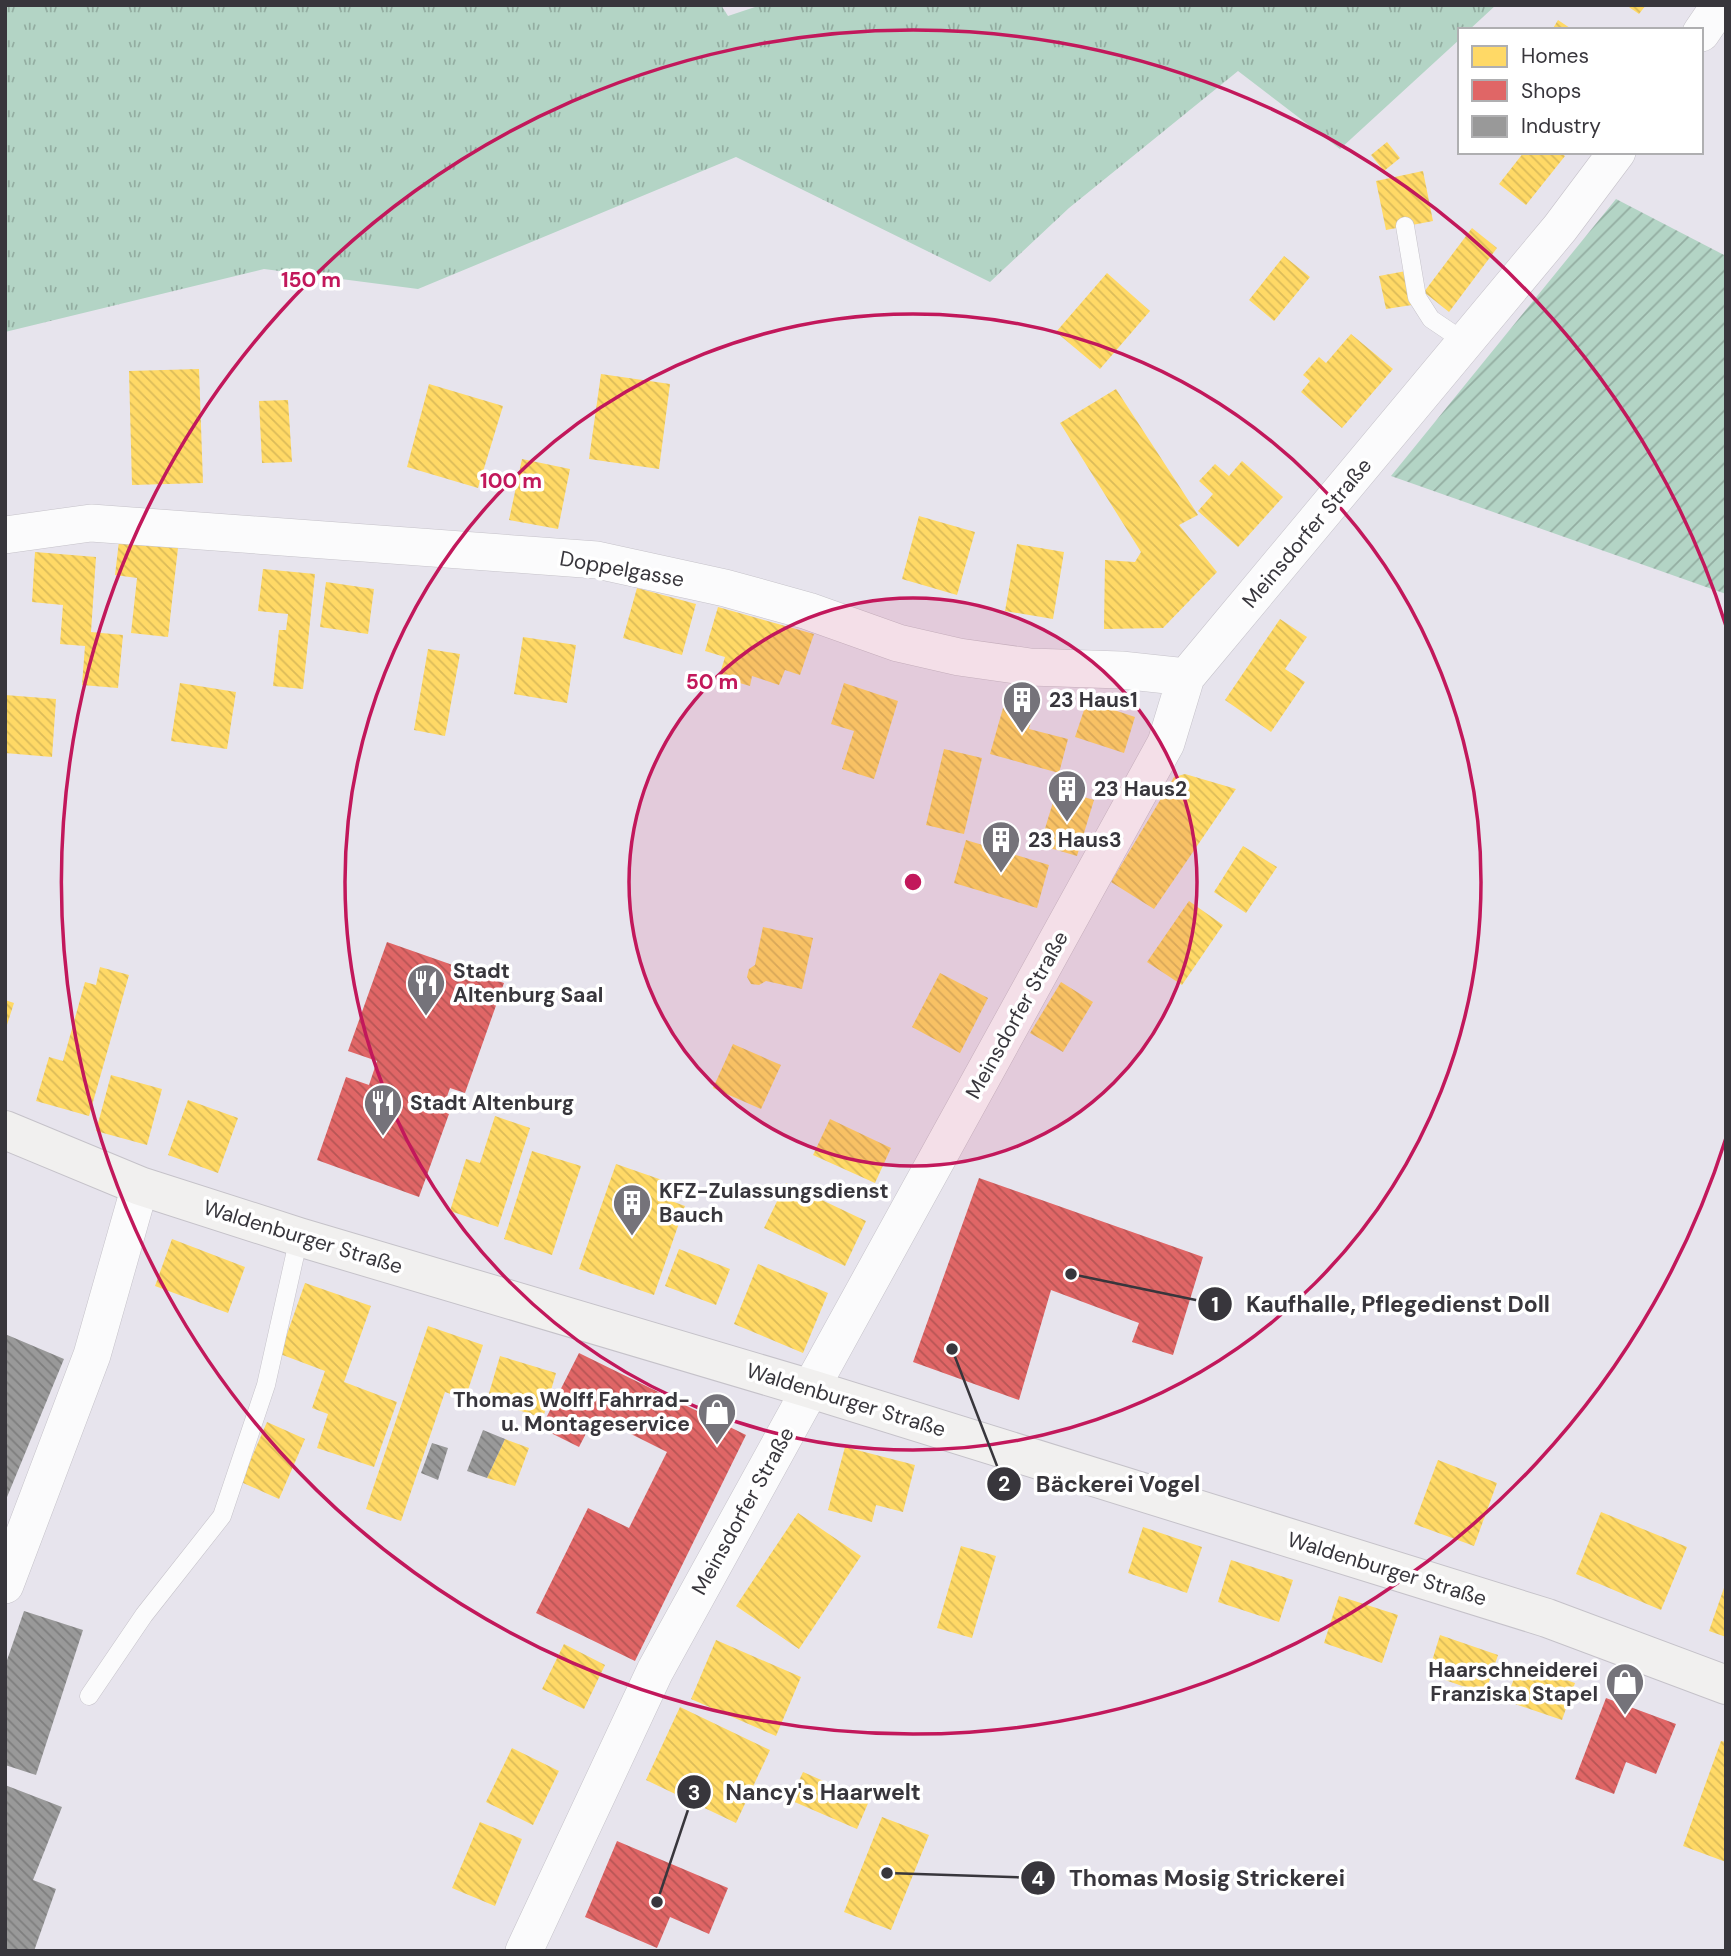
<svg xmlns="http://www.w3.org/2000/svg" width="1731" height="1956" viewBox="0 0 1731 1956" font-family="'DM Sans',sans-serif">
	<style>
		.grass { fill: url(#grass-tufts) }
		.garden { fill: url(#garden-furrows) }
		.homes { fill: url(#homes-back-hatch) }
		.shops { fill: url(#shops-back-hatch) }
		.industry { fill: url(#industry-back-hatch) }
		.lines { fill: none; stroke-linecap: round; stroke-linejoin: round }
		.lane-casing { stroke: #c5c2c9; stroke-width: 19 }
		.street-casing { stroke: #c5c2c9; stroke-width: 38 }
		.secondary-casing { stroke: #c5c2c9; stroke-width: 40 }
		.lane { stroke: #fbfbfc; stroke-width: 18 }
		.street { stroke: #fbfbfc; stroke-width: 37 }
		.secondary { stroke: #f1f0ef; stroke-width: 38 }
		.ring { fill: none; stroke: #c2185b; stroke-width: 3.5 }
		.labels { text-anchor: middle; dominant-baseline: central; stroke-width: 7; stroke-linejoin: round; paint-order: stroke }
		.street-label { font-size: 21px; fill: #38363c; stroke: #fff }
		.poi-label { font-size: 21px; font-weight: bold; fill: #38363c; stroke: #fff; text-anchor: start }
		.centre { fill: #c2185b; stroke: #fff; stroke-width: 3.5 }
		.ring-label { font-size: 21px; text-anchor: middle; font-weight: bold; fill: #c2185b; stroke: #fff; stroke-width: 7; stroke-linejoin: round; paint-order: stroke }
		.leader { fill: none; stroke: #38363c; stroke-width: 2.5 }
		.callout-dot { fill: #38363c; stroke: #fff; stroke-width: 2.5 }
		.mark-label { font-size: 21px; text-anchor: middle; font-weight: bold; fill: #fff }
		.callout-label { font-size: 23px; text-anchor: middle; font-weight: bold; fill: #38363c; stroke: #fff; stroke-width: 7; stroke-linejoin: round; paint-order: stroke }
	</style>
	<defs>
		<pattern id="grass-tufts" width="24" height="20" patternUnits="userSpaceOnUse" patternTransform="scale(1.75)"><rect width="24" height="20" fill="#b3d4c5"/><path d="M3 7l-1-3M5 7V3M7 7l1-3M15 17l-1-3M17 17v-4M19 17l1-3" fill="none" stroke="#93ada1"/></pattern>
		<pattern id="garden-furrows" width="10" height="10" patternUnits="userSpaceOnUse" patternTransform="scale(1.75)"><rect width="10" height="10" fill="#b3d4c5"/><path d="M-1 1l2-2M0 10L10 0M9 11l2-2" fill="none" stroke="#93ada1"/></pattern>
		<pattern id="homes-back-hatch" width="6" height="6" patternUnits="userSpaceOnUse" patternTransform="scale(1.75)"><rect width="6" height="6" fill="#ffd966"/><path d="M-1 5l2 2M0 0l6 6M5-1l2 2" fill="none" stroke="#dbbb59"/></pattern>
		<pattern id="shops-back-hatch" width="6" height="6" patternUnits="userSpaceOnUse" patternTransform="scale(1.75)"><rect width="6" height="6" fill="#e06666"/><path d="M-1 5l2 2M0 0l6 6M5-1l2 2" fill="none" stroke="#b75555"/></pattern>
		<pattern id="industry-back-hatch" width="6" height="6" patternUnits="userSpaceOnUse" patternTransform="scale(1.75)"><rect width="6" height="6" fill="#999"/><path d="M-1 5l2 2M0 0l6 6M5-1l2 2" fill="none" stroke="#7e7e7e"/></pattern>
	</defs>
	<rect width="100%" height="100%" fill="#e7e4ed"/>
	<path class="grass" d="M5 5H721L728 16 761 5H1496L1469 30H1460V39L1340 149 1238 71 1069 208 990 282 736 157 418 289 264 269 5 332Z"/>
	<path class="garden" d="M1616 199 1726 256V594L1391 476Z"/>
	<path class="homes" d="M1626 5H1646L1639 14Z
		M1558 20 1573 30H1552Z
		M1387 142 1400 158 1384 171 1371 155Z
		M1524 152H1560L1565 156 1526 205 1499 184Z
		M1423 171 1433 221 1386 230 1376 181Z
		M1472 228 1497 248 1449 312 1424 292Z
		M1284 256 1310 277 1274 321 1249 300Z
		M1406 271 1412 305 1386 309 1379 276Z
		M1107 273 1150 311 1100 369 1056 332Z
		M1351 334 1393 369 1342 428 1301 392 1310 381 1303 375 1319 357 1326 363Z
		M199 369 203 483 132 485 129 371Z
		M601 374 670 384 659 469 589 459Z
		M429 384 503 406 478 488 407 467Z
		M1116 389 1198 515 1179 525 1217 572 1163 628 1104 629 1105 560 1135 562 1141 552 1060 423Z
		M288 400 292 462 262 463 259 401Z
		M522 459 570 469 558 529 509 520Z
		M1242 461 1283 497 1238 547 1198 511 1213 494 1199 481 1215 464 1229 476Z
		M919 516 975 532 957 595 902 579Z
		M119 541 178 548 168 637 131 633 137 578 115 575Z
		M1017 544 1064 552 1053 619 1005 611Z
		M35 552 96 557 91 632 123 635 118 688 82 685 85 646 60 644 63 605 32 602Z
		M263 569 315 574 303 689 273 686 279 630H286L288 614 258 611Z
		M326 582 374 589 368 634 320 627Z
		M637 588 696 604 682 655 623 638Z
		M718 607 814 634 800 675 785 670 779 685 752 676 750 686 719 677 725 657 705 651Z
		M1280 619 1307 637 1285 669 1305 682 1271 732 1225 700Z
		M523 637 576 645 567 703 514 694Z
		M428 649 460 654 445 736 414 730Z
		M180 683 236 692 227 749 171 741Z
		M844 683 898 701 874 779 842 769 854 731 831 724Z
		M5 695 56 699 52 757 5 753Z
		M1005 701 1034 710 1029 729 1068 739 1059 773 990 754Z
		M1087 701 1135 717 1124 753 1075 737Z
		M944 749 982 758 964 834 926 825Z
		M1185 774 1236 789 1154 909 1111 882 1174 777Z
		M1057 789 1094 800 1077 856 1040 845Z
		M966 840 1049 865 1037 908 954 883Z
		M1243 846 1277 867 1246 913 1214 892Z
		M1189 901 1223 925 1182 985 1147 962Z
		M763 927 813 938 802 989 766 981 759 985 751 984 747 977 749 969 755 965Z
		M100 967 129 975 89 1116 36 1101 49 1057 63 1061 85 982 96 985Z
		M940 973 988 998 960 1053 912 1027Z
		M1061 982 1093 1002 1063 1052 1030 1033Z
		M5 1000 14 1003 6 1028H5Z
		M733 1044 781 1065 761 1109 713 1088Z
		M111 1075 162 1089 147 1145 96 1131Z
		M188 1100 238 1118 218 1173 168 1155Z
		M495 1116 530 1128 498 1227 450 1211 466 1159 480 1163Z
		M830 1119 891 1148 875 1183 813 1155Z
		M532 1151 581 1166 552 1255 504 1239Z
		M616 1164 665 1181 660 1197 685 1206 654 1295 579 1269Z
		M786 1183 866 1221 845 1266 764 1228Z
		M172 1239 245 1267 228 1313 155 1286Z
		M679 1249 730 1269 716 1305 665 1286Z
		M758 1264 828 1293 803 1353 734 1324Z
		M305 1283 371 1306 344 1382 397 1402 374 1467 317 1448 328 1414 312 1408 325 1371 280 1354Z
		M428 1326 483 1345 465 1399 445 1392 401 1521 366 1509Z
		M500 1356 556 1373 543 1418 487 1400Z
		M267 1422 305 1439 279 1499 241 1482Z
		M505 1439 529 1448 515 1486 487 1478Z
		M845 1447 915 1465 903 1512 876 1505 872 1522 828 1510Z
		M1438 1460 1497 1483 1474 1546 1414 1524Z
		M1601 1512 1687 1547 1661 1610 1576 1574Z
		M798 1513 861 1556 799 1649 736 1606Z
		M1143 1527 1202 1547 1187 1593 1128 1573Z
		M961 1546 996 1556 972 1638 937 1628Z
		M1231 1560 1293 1580 1279 1622 1218 1602Z
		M1725 1585H1726V1637L1709 1631Z
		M1339 1596 1398 1615 1382 1663 1324 1643Z
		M1440 1635 1498 1655 1485 1694 1428 1674Z
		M716 1640 801 1677 776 1736 691 1699Z
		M564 1644 605 1665 584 1709 542 1689Z
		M1519 1664 1575 1683 1562 1720 1506 1701Z
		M680 1707 770 1750 736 1823 646 1780Z
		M1721 1741 1726 1742V1862L1683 1846Z
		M512 1748 559 1771 533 1825 486 1802Z
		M803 1772 869 1801 857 1829 790 1800Z
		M882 1817 929 1835 891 1930 844 1912Z
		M480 1822 522 1839 495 1906 452 1888Z"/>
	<path class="shops" d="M387 942 504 983 465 1093 450 1088 442 1111 449 1114 419 1197 317 1160 346 1077 369 1085 377 1061 348 1051Z
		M979 1178 1203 1257 1173 1355 1132 1342 1139 1323 1051 1290 1019 1400 913 1362Z
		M579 1353 746 1435 635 1661 536 1613 588 1508 629 1528 667 1452 595 1416 579 1447 541 1428Z
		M1606 1698 1676 1724 1656 1774 1626 1762 1614 1794 1575 1779Z
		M617 1841 728 1888 709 1934 670 1917 657 1948 585 1917Z"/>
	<path class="industry" d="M5 1334 64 1359 5 1502Z
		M483 1430 505 1439 487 1478 467 1471Z
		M432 1443 448 1448 438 1480 421 1473Z
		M24 1611 83 1630 36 1775 5 1765V1666Z
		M5 1785 62 1807 33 1880 56 1889 34 1951H5Z"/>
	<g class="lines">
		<g class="lane-casing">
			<path id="lane" d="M1405 226 1417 297 1431 319 1465 342
				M89 1696 144 1615 222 1516 266 1385 299 1237"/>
		</g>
		<g class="street-casing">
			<path id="street" d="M1701 33 1720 5
				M5 535 91 523 597 560 725 588 808 611 898 643 959 657 1030 667 1121 670 1186 677
				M5 1585 92 1355 140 1186
				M524 1951 655 1671 1166 743 1186 677 1560 228 1617 152"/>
		</g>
		<g class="secondary-casing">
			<path id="secondary" d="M5 1130 140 1186 299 1237 811 1389 1547 1618 1726 1685"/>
		</g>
		<use href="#lane" class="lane"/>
		<use href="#street" class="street"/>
		<use href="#secondary" class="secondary"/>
	</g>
	<circle cx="913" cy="882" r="284" fill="#c2185b" fill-opacity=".12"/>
	<g class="ring">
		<circle cx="913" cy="882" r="284"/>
		<circle cx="913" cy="882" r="568"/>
		<path d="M1726 1138A852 852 0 1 1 1726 626"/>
	</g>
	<defs>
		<g id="building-pin" transform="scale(2.0125)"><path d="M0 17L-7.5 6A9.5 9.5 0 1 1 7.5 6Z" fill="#75737a" stroke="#fff"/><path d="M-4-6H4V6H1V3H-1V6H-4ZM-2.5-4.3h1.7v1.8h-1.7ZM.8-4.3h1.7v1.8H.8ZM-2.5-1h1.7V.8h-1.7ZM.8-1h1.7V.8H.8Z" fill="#fff"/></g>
		<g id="restaurant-pin" transform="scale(2.0125)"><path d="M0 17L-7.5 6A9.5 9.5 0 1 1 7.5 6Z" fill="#75737a" stroke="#fff"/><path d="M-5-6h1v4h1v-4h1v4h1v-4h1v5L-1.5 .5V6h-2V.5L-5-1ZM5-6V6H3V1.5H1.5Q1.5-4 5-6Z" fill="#fff"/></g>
		<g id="shop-pin" transform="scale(2.0125)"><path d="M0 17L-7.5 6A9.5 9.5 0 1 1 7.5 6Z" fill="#75737a" stroke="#fff"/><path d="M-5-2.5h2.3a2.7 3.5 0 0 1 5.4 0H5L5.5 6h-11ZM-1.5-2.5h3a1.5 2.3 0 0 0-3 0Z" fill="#fff"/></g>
	</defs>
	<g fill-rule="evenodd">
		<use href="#building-pin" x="1022" y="700"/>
		<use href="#building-pin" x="1067" y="789"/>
		<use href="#building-pin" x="1001" y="840"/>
		<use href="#restaurant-pin" x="426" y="983"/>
		<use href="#restaurant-pin" x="383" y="1103"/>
		<use href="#building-pin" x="632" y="1203"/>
		<use href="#shop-pin" x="717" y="1412"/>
		<use href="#shop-pin" x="1625" y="1682"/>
	</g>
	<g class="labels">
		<g class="street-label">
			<text transform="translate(1307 533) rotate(-50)">Meinsdorfer Straße</text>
			<text transform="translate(622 569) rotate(10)">Doppelgasse</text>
			<text transform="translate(1017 1015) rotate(-61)">Meinsdorfer Straße</text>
			<text transform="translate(303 1237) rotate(17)">Waldenburger Straße</text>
			<text transform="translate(846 1400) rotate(17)">Waldenburger Straße</text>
			<text transform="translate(743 1511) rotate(-61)">Meinsdorfer Straße</text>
			<text transform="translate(1387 1569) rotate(17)">Waldenburger Straße</text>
		</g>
		<g class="poi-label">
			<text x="1049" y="700">23 Haus1</text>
			<text x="1094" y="789">23 Haus2</text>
			<text x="1028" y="840">23 Haus3</text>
			<text x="453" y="971">Stadt<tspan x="453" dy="24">Altenburg Saal</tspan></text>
			<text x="410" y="1103">Stadt Altenburg</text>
			<text x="659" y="1191">KFZ-Zulassungsdienst<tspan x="659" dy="24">Bauch</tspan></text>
			<text x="690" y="1400" text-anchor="end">Thomas Wolff Fahrrad-<tspan x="690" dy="24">u. Montageservice</tspan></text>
			<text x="1598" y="1670" text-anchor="end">Haarschneiderei<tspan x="1598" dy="24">Franziska Stapel</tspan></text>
		</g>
	</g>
	<circle cx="913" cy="882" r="10" class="centre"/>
	<g class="ring-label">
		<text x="311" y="287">150 m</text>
		<text x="511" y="488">100 m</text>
		<text x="712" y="689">50 m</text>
	</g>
	<path class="leader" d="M1071 1274L1215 1304M952 1349L1004 1484M657 1902L694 1792M887 1873L1038 1878"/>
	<g class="callout-dot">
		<circle cx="1071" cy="1274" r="7"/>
		<circle cx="952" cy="1349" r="7"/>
		<circle cx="657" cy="1902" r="7"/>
		<circle cx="887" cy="1873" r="7"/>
		<circle cx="1215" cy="1304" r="18"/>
		<circle cx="1004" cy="1484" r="18"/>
		<circle cx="694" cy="1792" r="18"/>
		<circle cx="1038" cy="1878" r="18"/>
	</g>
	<g class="mark-label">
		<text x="1215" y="1312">1</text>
		<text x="1004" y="1491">2</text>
		<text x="694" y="1800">3</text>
		<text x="1038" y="1886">4</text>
	</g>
	<g class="callout-label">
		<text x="1398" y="1312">Kaufhalle, Pflegedienst Doll</text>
		<text x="1118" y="1492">Bäckerei Vogel</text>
		<text x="823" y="1800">Nancy's Haarwelt</text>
		<text x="1207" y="1886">Thomas Mosig Strickerei</text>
	</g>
	<rect width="1731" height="1956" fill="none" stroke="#38363c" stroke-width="14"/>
	<rect x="1458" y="28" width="245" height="126" fill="#ffffff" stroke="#afafb1" stroke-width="2"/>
	<rect x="1472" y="46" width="35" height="21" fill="#ffd966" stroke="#afafb1" stroke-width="2"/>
	<text x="1521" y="63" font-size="21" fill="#38363c">Homes</text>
	<rect x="1472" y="80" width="35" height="21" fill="#e06666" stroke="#afafb1" stroke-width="2"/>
	<text x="1521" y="98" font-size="21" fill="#38363c">Shops</text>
	<rect x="1472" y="116" width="35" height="21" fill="#999999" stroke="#afafb1" stroke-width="2"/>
	<text x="1521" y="133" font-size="21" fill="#38363c">Industry</text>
</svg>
